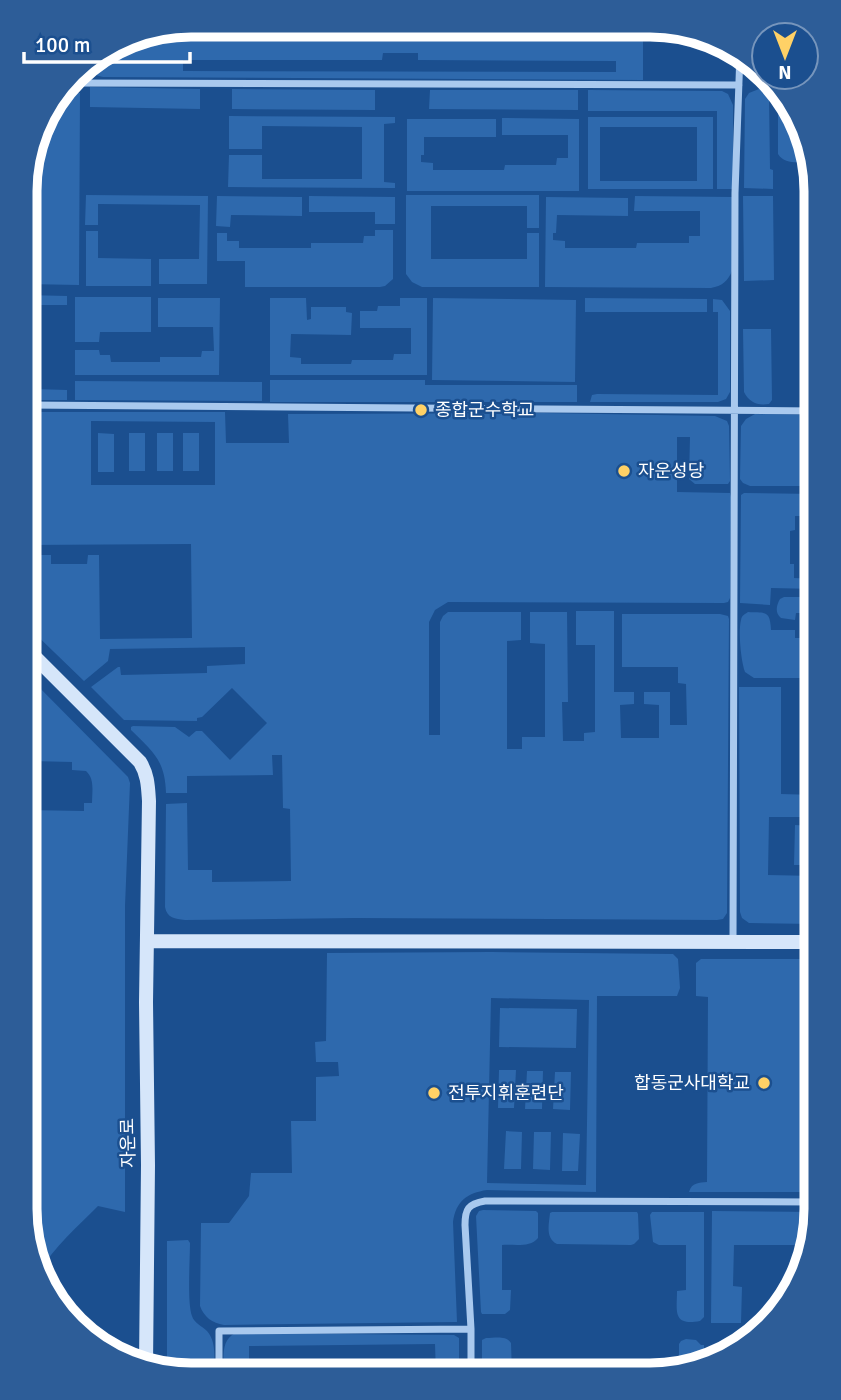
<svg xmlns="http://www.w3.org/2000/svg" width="841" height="1400" viewBox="0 0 841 1400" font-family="Signika,'Noto Sans KR',sans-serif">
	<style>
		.green { fill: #2e69ad; fill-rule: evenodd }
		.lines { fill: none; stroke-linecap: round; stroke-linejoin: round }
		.street { stroke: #a9c9ee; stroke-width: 7 }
		.secondary { stroke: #d6e6fa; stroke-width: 14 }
		.poi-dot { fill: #ffd166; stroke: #1b4f8f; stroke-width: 2.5 }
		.labels { text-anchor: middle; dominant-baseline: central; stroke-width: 5; stroke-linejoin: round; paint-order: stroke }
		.poi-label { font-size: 18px; fill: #fff; stroke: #1b4f8f; text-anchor: start }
		.street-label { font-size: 18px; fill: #fff; stroke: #1b4f8f }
		.rim { fill: none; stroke: #fff; stroke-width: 9 }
	</style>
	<rect width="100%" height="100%" fill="#1b4f8f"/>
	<path class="green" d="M190 25 643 27V80L103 77C94 75 87 73 86 62L127 37ZM383 53H418V60L616 61V72L183 71V60H382Z
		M90 87 200 89V109L90 107Z
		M232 89 375 90V110L232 109Z
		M759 89 768 91 769 96 770 169 773 170V189L744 188 745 99 749 93Z
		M430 90H578V110L429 109Z
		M588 90 722 91 728 94 733 105V189H717V111H588Z
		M60 93H80L79 285 26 284V169L42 117Z
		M778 93 804 127 811 162C798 162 785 165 778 154Z
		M229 116 395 117V123L384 124V182L395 183V188L228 187 229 155H262V179H362V127L262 126V149H229Z
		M588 117H713V189H588ZM697 127V181H600V127Z
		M502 118 579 119V191H407V119H496V137H424V155H421V162L433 163V170H504L505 165H556L557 158H568V135H502Z
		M86 195 208 196 207 284H159V259H199L200 205 98 204V225H85Z
		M406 195H539V228H527V206H431V259H527V233H539V287H422L412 282 406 274Z
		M217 196 302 197V216L231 215 230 227 216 226Z
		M309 196 395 197V224H375V212H309Z
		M635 196 733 197 732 271C728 281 722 286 711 288L545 287 546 197 628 198V216L557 215 556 233H553V240L565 241V248H636L637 243H689V236H700V211H634Z
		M743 196H773L774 280 744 281Z
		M375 230H393V279L385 286 380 287H245V261H217V233H227V241H239V248H311V243H363L364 236H375Z
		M86 231H98V258L151 259V286H86Z
		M26 295 67 296V305H35V340H30V356H35L34 389 67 390V400H26Z
		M75 297H151V332H100L99 342H75Z
		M158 298H220L219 375H75V350H99L100 355H110L111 362H160V357H201L202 351H214L213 327H158Z
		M270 298H306L307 320 311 319V307H346V312L352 313 351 335 291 334 290 357 301 358V364H351L352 360H393L394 354H411V328H360V311H377L378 306H400V298H427V375H270Z
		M433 298 576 300 575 382 432 380Z
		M585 298 707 299V312H585Z
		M713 299 722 300 730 311V392L726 399 718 402H590L592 395 597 394 718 395V312H713Z
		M743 329H771L772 400 769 404C757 406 749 402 744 392Z
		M270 380H425V385H577V402H270Z
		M75 381 262 382V401L75 400Z
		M26 412H225L226 443H289L288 414 543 413 715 416 727 421 729 426 730 481 728 484H695L689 479 690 437H677V492L730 493 731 497 730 598 728 602 724 603 448 602 435 610 429 622V735H440V622L443 616 448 612H521V640L507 641V749H522V737H545V644L530 643V612H567L568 702H562L563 741H584V733L595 732V645H576V611H614V692H634V704L620 705 621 738H659V705L644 704V692H670V725H687L686 684 678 683V667H622V614H720L728 616 729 619 727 913 723 919 717 920 354 918 185 920C175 919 167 918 165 907L166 804 187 803 188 870H212V882L291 881 290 809 283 808 282 755H272L273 775 187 776V793H166C165 760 153 752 131 730V727L133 726 175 727 189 737 196 731H202L230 760 267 723 232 688 202 717 197 718V721L124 720 91 687 118 667H120L121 675 207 673V666L245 664V647L110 649 108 661 84 681 25 624V555H51V564H87L88 555H99L100 639 192 638 191 544 25 545ZM91 421 215 422V485H91Z
		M755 414 816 415V486H750L743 483 740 479 741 426 746 419Z
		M98 433 114 434V472H98Z
		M129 433H145V471H129Z
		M157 433H173V471H157Z
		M183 433H199V471H183Z
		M744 493 816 494V512H813V519H804V516H795V530L790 531V564H794V578L816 579V589L771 588 770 605 740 603 741 495Z
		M784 597H816V613H796L795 620 781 618C775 613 776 606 780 599Z
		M748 612C766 613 770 610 771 630H795V638H816V678H754L745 672C741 661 738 632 741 620 742 615 744 615 748 612Z
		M25 673 128 777 130 783 125 906V1212L98 1206C77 1227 53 1248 38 1274L25 1210V810L84 811V803H92C92 792 95 779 86 771L72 770V762L31 761V769H27Z
		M739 687H781V794L816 795V817H769L768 875 816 876V924L749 923 742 918 740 912Z
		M795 825 812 826V865H794Z
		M491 952 673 954 678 959 680 988 677 996H597L596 1192 487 1190C467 1193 456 1201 453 1222L457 1322 224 1325C212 1323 204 1317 200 1306L201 1223H229L249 1196 251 1173H292L291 1121H316V1077L339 1076 338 1062H316L315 1042 326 1041 327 953ZM491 998 589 1000 586 1185 487 1183Z
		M701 959H816V1192H689C692 1182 699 1183 707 1182L708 997 696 996V963Z
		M500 1008 577 1009 576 1048 499 1047Z
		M499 1070H516L514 1108H498Z
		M527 1071H543L542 1109H525Z
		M555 1072H571L570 1110 553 1109Z
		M506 1131 522 1132 521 1169H504Z
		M534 1132H551L550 1170 533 1169Z
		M563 1133 580 1134 578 1171H562Z
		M483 1210 536 1211 538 1213V1238C530 1248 514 1244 502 1245V1290H511L510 1310 505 1314H482L481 1312 476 1216 479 1211Z
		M712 1211 816 1212V1221L807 1245H734L733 1286 742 1287 741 1323H711Z
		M552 1212H637L638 1214 639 1239 634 1244 631 1245 557 1244C545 1238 549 1224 550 1213Z
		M652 1212H704V1317L700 1321C672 1326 677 1311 677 1291L686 1290V1245H659L653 1242 650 1215Z
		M188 1240 190 1243C190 1259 187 1303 192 1316 194 1323 202 1326 207 1331 217 1342 214 1360 214 1374L167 1373V1241Z
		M235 1333 454 1335 459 1338V1375H436L435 1344 249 1346V1374H224C224 1359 220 1341 235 1333Z
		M486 1338C495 1338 506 1335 511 1343L512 1375H482V1340Z
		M686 1339 696 1340 701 1345H704V1365L679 1370V1344L681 1341Z"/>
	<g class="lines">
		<path class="street" d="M68 83 739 85
			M26 405 816 411
			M733 942 735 193 740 53
			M219 1374V1331L471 1329
			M471 1375V1329L465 1225C465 1209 468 1204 485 1201L816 1202"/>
		<path class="secondary" d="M25 647 140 762C148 775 148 787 149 801L146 1002 148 1165 146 1365
			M147 941 816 942"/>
	</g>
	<g class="poi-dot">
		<circle cx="421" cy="410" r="7"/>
		<circle cx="624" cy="471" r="7"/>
		<circle cx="764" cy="1083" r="7"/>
		<circle cx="434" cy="1093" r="7"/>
	</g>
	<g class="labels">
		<g class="poi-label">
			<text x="435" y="410">종합군수학교</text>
			<text x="638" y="471">자운성당</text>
			<text x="750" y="1083" text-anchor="end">합동군사대학교</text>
			<text x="448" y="1093">전투지휘훈련단</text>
		</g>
		<g class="street-label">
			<text transform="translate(128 1143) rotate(-91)">자운로</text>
		</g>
	</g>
	<path d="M0 0H841V1400H0ZM191 37H650A154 154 0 0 1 804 191V1209A154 154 0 0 1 650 1363H191A154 154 0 0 1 37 1209V191A154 154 0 0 1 191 37Z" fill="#2d5d98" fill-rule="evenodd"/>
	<path class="rim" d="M191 37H650A154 154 0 0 1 804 191V1209A154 154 0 0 1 650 1363H191A154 154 0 0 1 37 1209V191A154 154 0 0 1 191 37Z"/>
	<g transform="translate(785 56) rotate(180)"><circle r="33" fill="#1b4f8f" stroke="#7695bc" stroke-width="2"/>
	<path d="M0-5L12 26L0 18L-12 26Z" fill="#ffd166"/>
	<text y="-10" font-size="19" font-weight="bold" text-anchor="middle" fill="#ffffff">N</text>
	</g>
	<path d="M24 52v10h166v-10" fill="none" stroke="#ffffff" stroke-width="3.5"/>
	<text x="35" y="52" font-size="21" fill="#ffffff" stroke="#1b4f8f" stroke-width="5" paint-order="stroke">100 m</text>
</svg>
